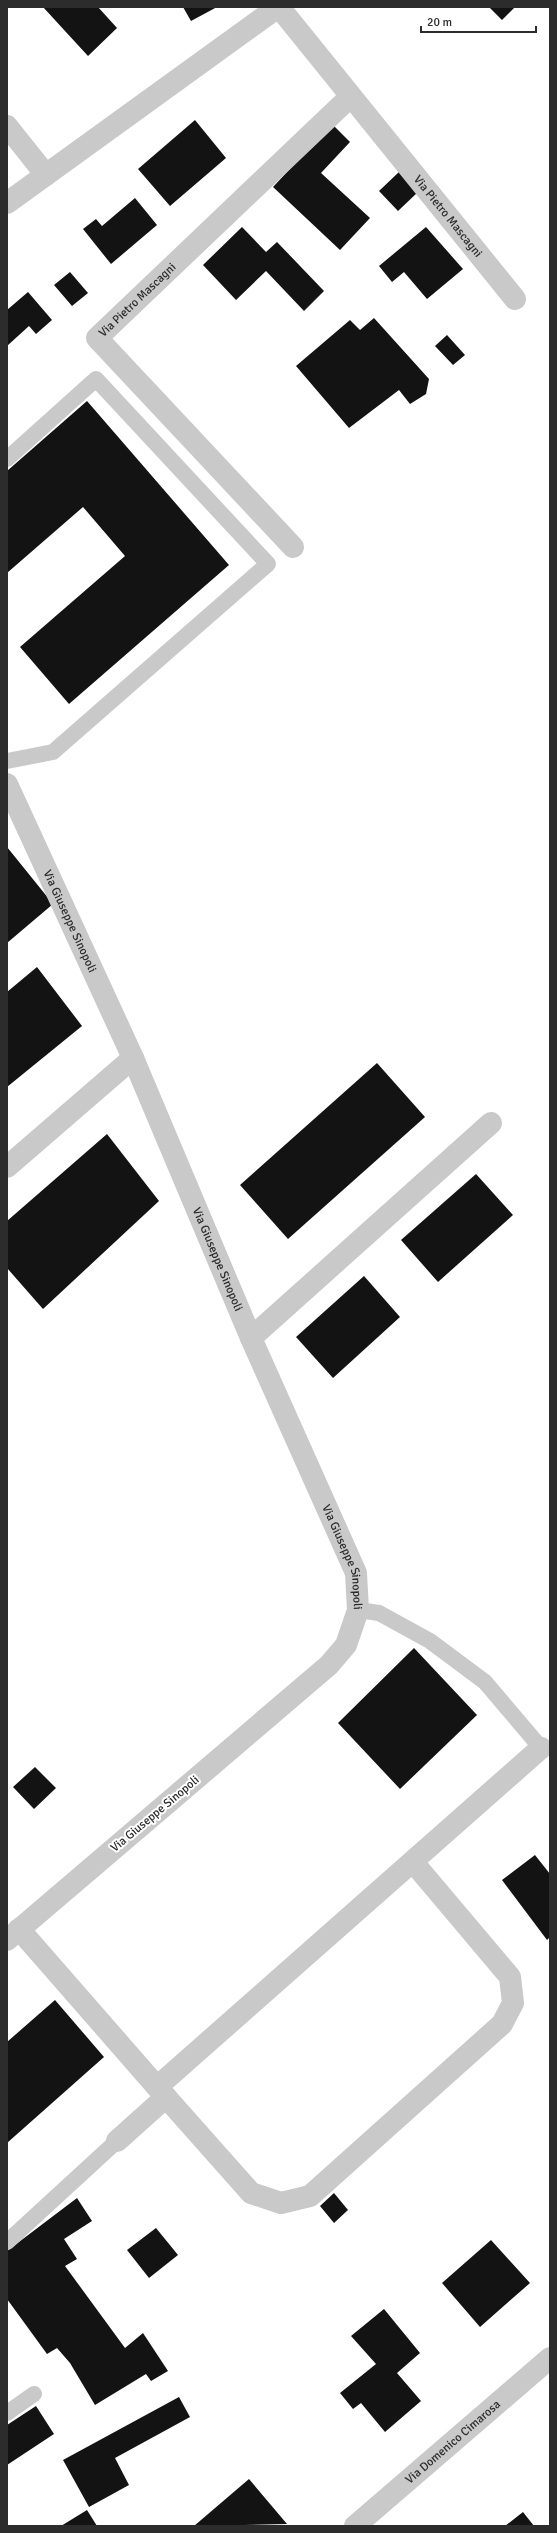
<svg xmlns="http://www.w3.org/2000/svg" width="557" height="2533" viewBox="0 0 557 2533" font-family="Signika,sans-serif">
	<style>
		.building { fill: #131313 }
		.lines { fill: none; stroke-linecap: round; stroke-linejoin: round }
		.service { stroke: #c9c9c9; stroke-width: 16 }
		.minor { stroke: #c9c9c9; stroke-width: 22 }
		.labels { text-anchor: middle; dominant-baseline: central; stroke-width: 4; stroke-linejoin: round; paint-order: stroke }
		.street-label { font-size: 12px; fill: #2c2c2c; stroke: #fff }
	</style>
	<rect width="100%" height="100%" fill="#fff"/>
	<path class="building" d="M43 7H98L117 28 88 56Z
		M183 7H217L191 21Z
		M489 7H515L502 20Z
		M195 120 226 158 170 206 138 169Z
		M332 124 350 142 321 173 370 218 340 250 273 187Z
		M399 172 418 192 398 211 379 191Z
		M135 198 157 225 111 264 83 229 96 219 102 226Z
		M242 227 266 252 277 242 324 291 304 311 266 271 236 300 203 265Z
		M426 227 463 269 427 299 404 272 392 282 379 266Z
		M70 272 88 293 72 306 54 285Z
		M28 292 52 320 36 334 29 326 7 346V310Z
		M374 318 429 379 426 394 410 404 399 390 349 428 296 366 350 320 360 330Z
		M447 335 465 355 453 365 435 346Z
		M87 401 229 565 69 704 20 647 125 556 83 507 7 573V471Z
		M7 847 53 904 7 943Z
		M37 967 82 1026 7 1087V992Z
		M377 1063 425 1117 288 1239 240 1185Z
		M107 1134 159 1201 43 1309 7 1268V1221Z
		M476 1174 513 1215 438 1282 401 1240Z
		M364 1276 400 1317 333 1378 296 1337Z
		M414 1648 477 1715 400 1789 338 1723Z
		M35 1767 56 1788 34 1809 13 1787Z
		M535 1855 550 1874V1937L547 1940 502 1880Z
		M55 2000 104 2057 7 2143V2042Z
		M334 2193 348 2210 334 2223 320 2206Z
		M77 2198 92 2221 64 2239 77 2259 65 2266 125 2348 143 2333 168 2371 151 2381 146 2374 95 2405 70 2363 57 2348 47 2354 7 2299V2251Z
		M156 2228 178 2255 149 2278 127 2250Z
		M491 2240 530 2283 480 2327 442 2283Z
		M384 2309 420 2353 397 2373 421 2401 385 2432 361 2403 353 2409 340 2393 376 2364 351 2336Z
		M179 2397 190 2417 115 2458 129 2485 89 2507 63 2460Z
		M36 2406 54 2434 7 2465V2425Z
		M249 2479 287 2524 194 2526Z
		M87 2510 97 2526H61Z
		M523 2512 534 2526H505Z"/>
	<g class="lines">
		<path class="service" d="M7 459 96 379 268 564 53 752 7 761
			M358 1610 379 1613 430 1641 485 1682 541 1748
			M7 2242 117 2141
			M7 2413 34 2394"/>
		<g class="minor">
			<path id="s1" d="M279 7 515 299"/>
			<path d="M7 126 46 175"/>
			<path d="M7 203 278 7"/>
			<path id="s2" d="M293 547 97 338 350 97"/>
			<path id="s3" d="M7 784 133 1058 251 1338 356 1573 358 1610 346 1645 329 1665 7 1940"/>
			<path d="M7 1167 133 1058"/>
			<path d="M251 1338 491 1123"/>
			<path d="M19 1929 157 2087 541 1748"/>
			<path d="M157 2087 251 2193 281 2203 310 2196 502 2024 513 2003 510 1977 413 1862"/>
			<path d="M117 2141 166 2097"/>
			<path id="s4" d="M355 2526 550 2358"/>
		</g>
	</g>
	<g class="labels">
		<g class="street-label">
			<text stroke="none"><textPath href="#s1" startOffset="269">Via Pietro Mascagni</textPath></text>
			<text stroke="none"><textPath href="#s2" startOffset="342">Via Pietro Mascagni</textPath></text>
			<text stroke="none"><textPath href="#s3" startOffset="151">Via Giuseppe Sinopoli</textPath></text>
			<text stroke="none"><textPath href="#s3" startOffset="520">Via Giuseppe Sinopoli</textPath></text>
			<text stroke="none"><textPath href="#s3" startOffset="844">Via Giuseppe Sinopoli</textPath></text>
			<text transform="translate(155 1814) rotate(-40)">Via Giuseppe Sinopoli</text>
			<text stroke="none"><textPath href="#s4" startOffset="129">Via Domenico Cimarosa</textPath></text>
		</g>
	</g>
	<rect width="557" height="2533" fill="none" stroke="#2c2c2c" stroke-width="16"/>
	<path d="M421 26v6h115v-6" fill="none" stroke="#2c2c2c" stroke-width="2"/>
	<text x="427" y="26" font-size="12" fill="#2c2c2c" stroke="#ffffff" stroke-width="3" paint-order="stroke">20 m</text>
</svg>
